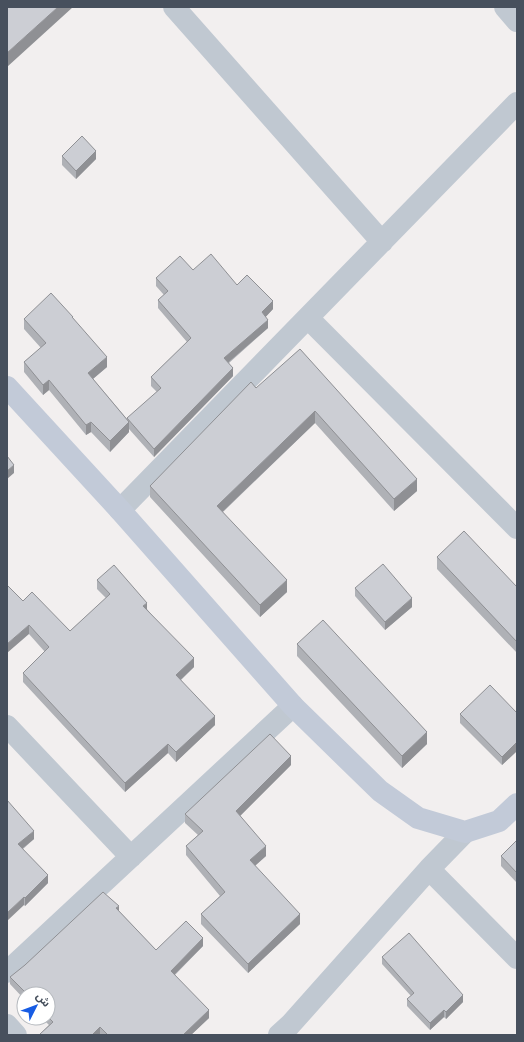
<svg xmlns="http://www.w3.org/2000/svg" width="524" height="1042" viewBox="0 0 524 1042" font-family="'Golos Text','Noto Sans Arabic',sans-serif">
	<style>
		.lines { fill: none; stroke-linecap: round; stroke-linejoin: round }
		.street { stroke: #c0c8d1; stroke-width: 22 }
		.secondary { stroke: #c2cad8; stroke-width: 22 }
		.wall { fill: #afb1b6 }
		.shaded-wall { fill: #8f9094 }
		.building { fill: #ccced4; stroke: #8f9094 }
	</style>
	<rect width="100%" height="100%" fill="#f2efef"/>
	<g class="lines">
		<path class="street" d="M174 7 382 242
			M505 7 517 21
			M308 318 517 528
			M120 510 517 103
			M7 726 131 857
			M429 869 517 958
			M7 972 293 706
			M7 1025 16 1035
			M279 1035 290 1025 429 869 465 832"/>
		<path class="secondary" d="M7 387 120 510 293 706 380 791 418 818 465 832 499 821 517 804"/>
	</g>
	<path class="wall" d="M62 156 96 159 76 179 62 165Z
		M193 270 237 285 273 309 265 317 268 328 229 363 233 376 154 457 129 429V432L110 452 91 432 86 435 49 390 43 395 24 372V362L41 348 24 329V319L73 318 107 367 93 379 127 419 157 392 151 386V377L187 342 158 308V300L164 295 156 286V278Z
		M300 349 417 491 394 511 315 423 223 512 287 592 260 617 150 497V486Z
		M437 557 517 587V653L437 569Z
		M97 580 147 609 194 667 181 680 215 725 176 762 168 753 125 792 23 682V673L45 652 29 634 23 601 70 631 106 598 97 589Z
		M355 588 412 607 385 630 355 596Z
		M297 644 427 744 402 768 297 656Z
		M517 713V751L502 765 460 723V714Z
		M291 765 240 816 266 856 255 866 300 924 248 973 201 924V914L220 896 186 855V846L198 835 185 823V814Z
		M7 801 34 839 23 849 48 883 25 906 24 905Z
		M517 840V883L501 866V856Z
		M119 911 156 950 203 946 175 975 209 1018 191 1035H101L100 1034 99 1035H40V1034L49 1025 42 1018H48V994H24V999L10 984V977Z
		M382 957 463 1002 446 1019 444 1017 430 1030 407 1006V999L411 996 382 964Z"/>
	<path class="shaded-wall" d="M58 7H73L7 67V53Z
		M96 151V159L76 179V171Z
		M273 301V309L262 321V312Z
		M268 320V328L224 366V358Z
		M107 357V367L88 383V373Z
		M233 368V376L154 457V449Z
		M49 380V390L43 395V385Z
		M315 411V423L217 517V506Z
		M91 422V432L86 435V425Z
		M129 422V432L110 452V441Z
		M14 465V473L7 479V471Z
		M417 479V491L394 511V499Z
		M287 580V592L260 617V605Z
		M412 598V607L385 630V622Z
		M147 603V612L143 606Z
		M29 625V634L7 653V644Z
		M194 658V667L176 684V675Z
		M215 716V725L176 762V752Z
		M427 732V744L402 768V756Z
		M517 742V751L502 765V757Z
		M168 744V753L125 792V783Z
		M291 756V765L236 820V811Z
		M34 831V839L18 852V844Z
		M266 846V856L250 870V860Z
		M48 875V883L25 906V898Z
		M24 897V905L7 921V913Z
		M119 906V913L116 908Z
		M300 914V924L248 973V964Z
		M203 938V946L171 978V971Z
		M463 995V1002L446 1019V1012Z
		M209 1010V1018L191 1035H183Z
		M444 1010V1017L430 1030V1023Z
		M100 1027V1034L99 1035H92Z"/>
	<path class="building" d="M7 7H58L7 53Z
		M82 136 96 151 76 171 62 156Z
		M211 254 237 285 247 275 273 301 262 312 268 320 224 358 233 368 154 449 127 418 161 388 151 377 191 338 158 300 168 291 156 278 180 256 193 270Z
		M51 293 73 317H72L107 357 88 373 129 422 110 441 91 422 86 425 49 380 43 385 24 362 46 343 24 319Z
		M300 349 417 479 394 499 315 411 217 506 287 580 260 605 150 486 251 382 256 388Z
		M7 456 14 465 7 471Z
		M464 531 517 587V642L437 557Z
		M383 564 412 598 385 622 355 588Z
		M114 565 147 603 143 606 194 658 176 675 215 716 176 752 168 744 125 783 23 673 49 647 29 625 7 644V585L23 601 32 592 70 631 110 594 97 580Z
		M323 620 427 732 402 756 297 644Z
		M490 685 517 713V742L502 757 460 714Z
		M270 734 291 756 236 811 266 846 250 860 300 914 248 964 201 914 225 892 186 846 203 831 185 814Z
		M7 800 34 831 18 844 48 875 25 898 24 897 7 913Z
		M517 840V873L501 856Z
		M103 892 119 906 116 908 156 950 186 921 203 938 171 971 209 1010 183 1035H108L100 1027 92 1035H41L40 1034 53 1022 48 1017V994H27L10 977 25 965Z
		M409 933 463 995 446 1012 444 1010 430 1023 407 999 414 993 382 957Z"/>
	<rect width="524" height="1042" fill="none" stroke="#47505d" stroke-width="16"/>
	<g transform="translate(36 1006) rotate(48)"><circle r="19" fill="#ffffff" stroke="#b5b9be"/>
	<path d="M0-3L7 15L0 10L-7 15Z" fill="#175ce4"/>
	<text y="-6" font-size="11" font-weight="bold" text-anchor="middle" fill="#47505d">ش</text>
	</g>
</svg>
